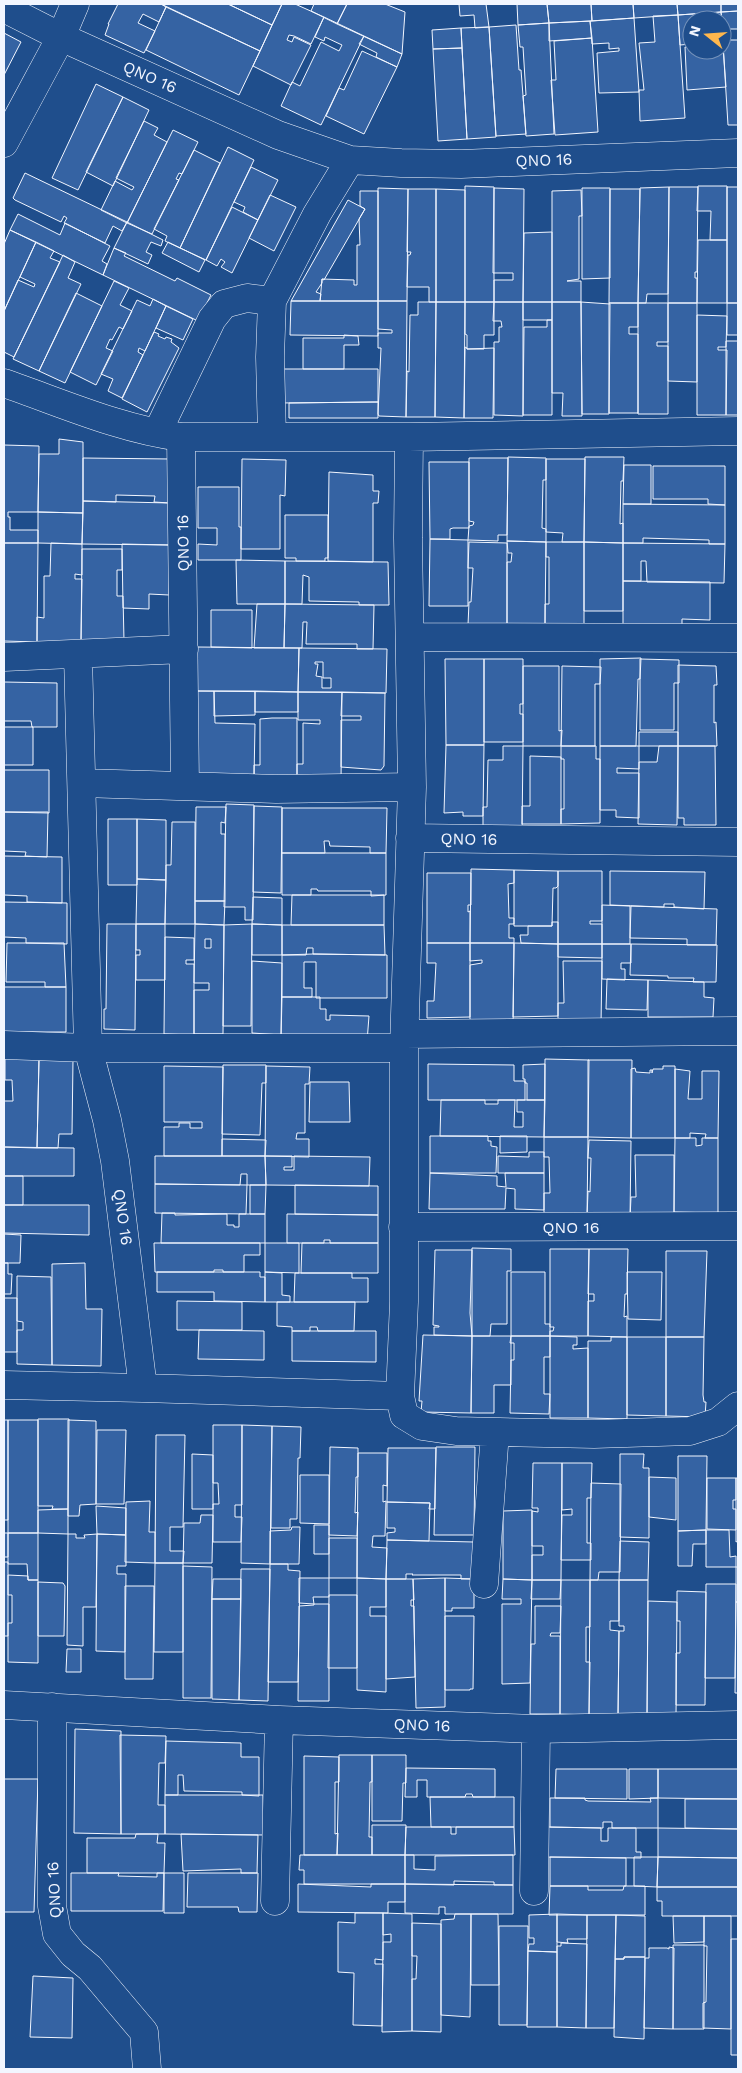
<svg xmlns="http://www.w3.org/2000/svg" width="742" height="2073" viewBox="0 0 742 2073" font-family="'Work Sans',sans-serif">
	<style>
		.building { fill: #3563a3; stroke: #f2f6ff; fill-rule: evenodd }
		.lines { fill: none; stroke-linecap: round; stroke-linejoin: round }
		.minor-casing { stroke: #f2f6ff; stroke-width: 29 }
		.minor { stroke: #1f4e8c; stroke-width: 28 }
		.labels { text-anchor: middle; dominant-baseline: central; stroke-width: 4; stroke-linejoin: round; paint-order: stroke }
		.street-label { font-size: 16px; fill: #f2f6ff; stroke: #1f4e8c }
	</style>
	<rect width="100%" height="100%" fill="#1f4e8c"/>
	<path class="building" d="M118 4H161L166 7 159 22 143 14 138 23 155 31 144 53 105 35 109 24H108Z
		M161 4H228L272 25 260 51Z
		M228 4H282L272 25Z
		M282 4H295L324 17 311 44 294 36 289 35 287 40 292 42 294 37 311 45 291 85 253 66Z
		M314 4H347L337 24 311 11Z
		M347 4H385L405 12 402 54 337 24Z
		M459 4H486L489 27 475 28 474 15 460 16Z
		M517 4H547L549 23 518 25Z
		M547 4H591L592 21 549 23Z
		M591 4H633L634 18 592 21Z
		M633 4H677L678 15 634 18Z
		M677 4H721V12L678 15Z
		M721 4H738V11L721 12Z
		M166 7 260 51 239 95 146 50Z
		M738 11V29H728L729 40H738V125H728L721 12Z
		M721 12 722 20H692V44L680 45 678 15Z
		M678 15 685 118 640 121 639 90H644L639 43 655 42 653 16Z
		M324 17 364 36 321 125 281 106 292 82 300 86 321 42 339 51 342 45 325 37 324 41 315 37Z
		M634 18 639 92 599 93 597 53 619 51V48L609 49V43L592 44 590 21Z
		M590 21 592 38 549 41V23Z
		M549 23 554 134 526 136 523 96 526 95 523 47H520L518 25Z
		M516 25 519 70H521L526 134 496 136 489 27Z
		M489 27 496 137 467 139 461 28Z
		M461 28 462 48 433 49 432 30Z
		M4 33 21 42 4 75Z
		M364 36 402 54 397 67 376 57 377 53 359 44Z
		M592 38 598 132 555 135 551 80H556L554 41Z
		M722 45H723L726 87 687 90 685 47H692V50H722Z
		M462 48 467 139 438 141 433 49Z
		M362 51 397 67 364 134 326 116 339 88 344 90Z
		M96 84 123 97 78 190 52 178Z
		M123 97 149 110 113 186 86 172Z
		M144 121 158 128 154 135 167 142 127 223 101 210 115 181 132 190 134 187 116 178Z
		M173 130 198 142 182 174 179 173 176 179 179 180 152 234 127 223Z
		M228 147 254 160 206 260 180 248Z
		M194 150 220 163 180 248 165 241 167 236 154 229Z
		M251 167 278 180 258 220 243 212 245 207 234 202Z
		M25 173 127 222 122 231 113 226 105 243 64 223 67 218 64 216 61 222 15 200 13 198Z
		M465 186 494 187V302H465Z
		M698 186H727V240H710L711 211H697Z
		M669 187 668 294H647L646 303H638L640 188Z
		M669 187H698L697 272H695V278H697V303H668Z
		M727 187H738V303H727Z
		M378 188 408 189 407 301H378Z
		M494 188 524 189 523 302H494V280H513V273H493Z
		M582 188H610V278L582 279Z
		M408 189H436V302H429V287H407L408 255H410L411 252H407Z
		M436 189 465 190V302H436Z
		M610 189H640L638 303H609Z
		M581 190 582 216H579V279L567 281H581V302H552V191Z
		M360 191H378V301H320L322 279 354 280V285H357V245H360L359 219 365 209 360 206Z
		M270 195 296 207 274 251 249 238Z
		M348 200 365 209 324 280 322 279V283L316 292 321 294 320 301H291Z
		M232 207 258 220 232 273 221 267 225 262 221 259 217 266 206 260Z
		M18 214 60 235 65 223 110 246 102 261 107 264 103 275 10 230Z
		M127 222 163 240 161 246 151 242 146 252 152 255 148 264 114 248Z
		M10 230 36 242 4 311V244Z
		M552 232V302H523L524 233Z
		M698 240H727V303H697Z
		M36 242 54 251 50 258 60 262 14 357 4 352V311L18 280 34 287 35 284 20 277Z
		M168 242 205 260 199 272 162 253Z
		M114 248 126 253 124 256 175 281 177 278 211 295 198 321 103 275Z
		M63 255 75 262 68 278 81 284 39 371 13 359Z
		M114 281 129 288 120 305 132 311 123 329 119 327 112 340 110 339 106 348 113 351 96 385 70 372Z
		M76 293 102 306 65 383 39 371Z
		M153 299 166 306 145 351 139 348 138 352 143 355 122 398 108 391 113 379 101 374 137 300 150 306Z
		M291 301H378V336L290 335Z
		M378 301H407L406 417 379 416 378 414 381 348H378V333H392V330L378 329Z
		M418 302H436L435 417H406L407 371 409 372 410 315H418Z
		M436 302H465L464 418 435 417Z
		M465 302H494V335H484V349H467V335L465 334Z
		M494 302H523V416L494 415V342H499V327H502L501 321H493Z
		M523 302H552V320H523Z
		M552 302H581L582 416H562L563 393H552Z
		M581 302 610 304 609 414H582Z
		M609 303H638V327H629V334H638V413H609Z
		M638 303H668V342H657V346H668V414H638Z
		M668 303H697V382L668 381Z
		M727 303H738V335H727Z
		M166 306 193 319 183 340 156 328Z
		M697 315 727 316 726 347H718V350H727L726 415H697Z
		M547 320H552V415H523L524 327H547Z
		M154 332 159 334 158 336 165 339 166 337 172 339 171 342 179 348 147 412 122 399Z
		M344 335 358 336 359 345H344V369H303V338H344Z
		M726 341H738V415H726Z
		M465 347 467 348V349L494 348 493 418H464Z
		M279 369H378V402L280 403Z
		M372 402H378V418H289V403Z
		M59 439 83 442V513L38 512 39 454H59Z
		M4 445 39 446 38 512H8V517H10V530H38V543H4Z
		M508 457 546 458V480H543L542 528 546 529V542L507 541Z
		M585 457H624L623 481H621L620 524 623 523V543L584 542Z
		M83 458 171 459 170 503 154 502 155 496 116 495V502L83 501Z
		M469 458H508L507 535H498V541L468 540 469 526 473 525 474 522 469 521Z
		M242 459 286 460 285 496 280 495V549H241Z
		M546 459H585L584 542H562L563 533 546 532Z
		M429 462H469V528H453L450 529V539H430Z
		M624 465H651V504H623Z
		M653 466H725V505L708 504V499H653Z
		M329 472 373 475V491H379L378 503H373V562L328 561Z
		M198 487H239V527H241V560H198V544L217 545V528H198Z
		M83 501 170 503V545L82 544Z
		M623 504 725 505V544H709V540L643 538V543H623Z
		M38 512 83 513 82 544 38 543Z
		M285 515H328V558H325V561H296V558H285Z
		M430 539 468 540V606H429Z
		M507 541 546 542 545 625H507V562H511L512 553H508Z
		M469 542 507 543V625H468L469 602H471L473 568H468Z
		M546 542H584V626L545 625V604H549V557H546Z
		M584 542 623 543V611H584Z
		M4 543H38L37 642 4 641Z
		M51 543 82 544V575L75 574V579H82L81 642H37V617L44 618V576H50Z
		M623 543 725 544 724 583 647 582 646 561H641V581H623Z
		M122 544 170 545 169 595 149 594V609L123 608Z
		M82 549H122V570H117V596H123L124 641 81 640Z
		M236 560 285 561V604H237Z
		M285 561 388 562 389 605H359V602L309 601V577L303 575 302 604H285Z
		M623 581 710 582V620L682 619V629H623Z
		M257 604H285L284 648H254Z
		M285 604 374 605 373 649H357V644H306L307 622H303L302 648H284Z
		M211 610H252V648L211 647Z
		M197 647 299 648 298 692 195 691V648Z
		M299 648 387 649 386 693 298 692ZM315 662H323V678H331V688H322V677L316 676 318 664H315Z
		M641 658 640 679H638L636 746H600V659Z
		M445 659H484V745H446Z
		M484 659H523V704H520V714H523V742H484Z
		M640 659 679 660V683H674V730H640Z
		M678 665 716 666 717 685H714V723L716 722 717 746H678Z
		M523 666H559V731L562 730 561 746H523Z
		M562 666 601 667 600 684H595V746H561Z
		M4 682 57 683V727H32L31 721H4Z
		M195 691H214L215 723 255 724 254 781 199 779 195 768Z
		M214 691H255V715L214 716Z
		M255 691 298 692V712H255Z
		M298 692H342L341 782 297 780V764H303V723L320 724V720H298Z
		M342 692 385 693 384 766 381 770 341 767V720H361V716H341Z
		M272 718H297V780L254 779V765H260V719Z
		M4 727H33V765H4Z
		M639 732H678V746H639Z
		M446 745H484L483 816H463V812L444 813Z
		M503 746H523L522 834H483V807H487L488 760H503Z
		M561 746H596V759H600V823L561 824V809H564V759H561Z
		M600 746H639V769L617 768V773H639V818L616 817V810H600Z
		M659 746H678L677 825 638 824 639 762H657Z
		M678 746H715L716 825H684V818H678Z
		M530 756 561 757V824H522V806H530Z
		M4 770H49V813L4 812Z
		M226 804 254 805 253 920H245V907H224Z
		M254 806 282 807 281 893 253 892Z
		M196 807H226L225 823 221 822V834H225V901H195Z
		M282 808H387L386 853H370V847L330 846 329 841H324L325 853H282Z
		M4 812H48L47 857 25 856 26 852 4 851Z
		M108 819H137V885H108Z
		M137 819 166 820V880L137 879Z
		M172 822H195V924H165L166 865H171Z
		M282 853H386V895L371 896V891H318L317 889H311V895H282Z
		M4 856 62 857V903L27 902V896L4 895Z
		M471 869 514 870V883L508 884 509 918H514V924H509V938H514V943H470Z
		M514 870 558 871V886L556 888H553L552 926H514Z
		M558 871H602V921H590V924H602V944H558Z
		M610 871 705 872 704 909 674 907V904H664V907L610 905Z
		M427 873H471V905H468V912L470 911V943H427Z
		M137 879 166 880 165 924H136Z
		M292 895H384V925H291Z
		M253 897 282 898V925L252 924Z
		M195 901H225L224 925 195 924Z
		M4 902 67 903V944L26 943V938L4 937Z
		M602 905 630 906V944H602Z
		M631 906 717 909 716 945H687V939L630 938Z
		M552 922H558V944L521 943 520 935H528V926H552Z
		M107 924H136L135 1030 104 1029V1009H106Z
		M136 924H165V980H136V955H140V950H136Z
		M195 924 224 925 223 1034H194V990H209V983H194ZM205 939H211V948H205Z
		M252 924 282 925V955H252Z
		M252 924 251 1026H223L224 925Z
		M282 925H384L385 955 313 954V948H307L306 955H282Z
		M165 937 194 938V960H186V964H194V1035L164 1034Z
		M7 943H64L66 987H45V982H6Z
		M427 943H470V1017L427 1018V1001H434L436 963H427Z
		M470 943H514L513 1027H470V965L482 963V960L470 961Z
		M514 943 558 944V1016L513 1017Z
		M558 944H602V958L558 957Z
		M602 944H631V963H621V969H625V980L602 979Z
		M631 944 717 945 716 982H693L694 978H668V976L630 975Z
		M313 954 387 955V998H316V962H304V988H312V997H282V955Z
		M252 961 282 963 281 1035 252 1033Z
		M563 961H602L601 1025H558V1003H564Z
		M607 979 648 980 647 1010 606 1009Z
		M648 980 704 982V997L714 998 713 1017H648Z
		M4 987H66V1032H4Z
		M282 997H320V1009H326V1020H330V1015L369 1016 367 1042 281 1039Z
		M5 1058H39L37 1148 4 1147V1101H13L12 1080H5Z
		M545 1059 589 1060 588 1137H544Z
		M39 1060H73L72 1134H59L58 1148H37Z
		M588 1060H632L631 1138 588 1137Z
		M428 1064 514 1065V1081H525V1100H428Z
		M545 1064V1100H527V1083H525V1079H523V1065Z
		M223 1065H266V1083H262L260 1135 222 1134Z
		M164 1066 223 1067 222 1156H164V1127H179V1123H190V1128H202V1122H164Z
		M266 1066 310 1067 309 1084H305V1133H297L296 1139H309V1157L265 1156Z
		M663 1066H675V1138H631V1069L635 1068 636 1072 650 1073V1070H652V1073L653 1069H663Z
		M675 1069 690 1071 688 1099H702V1071H719L718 1138H705L706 1134 690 1133V1138H675Z
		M310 1082H349L350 1122H309Z
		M441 1100H485V1104H498V1100H515L514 1127H523V1112H517V1100H545L544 1137 440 1136Z
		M430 1136H488V1141H491V1146L497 1147 496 1173H430Z
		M500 1136H527V1152L500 1153Z
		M544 1137H588L587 1218H544V1193H550L549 1157H544Z
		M675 1138H696V1146L702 1145V1138H718V1213L674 1212Z
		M222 1139 266 1140 265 1156H222Z
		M589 1140 631 1141 630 1219 587 1218 588 1191 590 1192 591 1158H588Z
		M4 1147 74 1148V1176H4Z
		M529 1152H544V1173H498V1156L529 1157Z
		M635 1155H674V1219H630L631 1197H636Z
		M155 1156H265L266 1185H247V1174H241L240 1185 155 1184Z
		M265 1156H292V1167H284V1170H294V1156L370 1157 369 1186 266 1185Z
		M430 1173 497 1176V1186L506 1187 505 1173H544V1210L515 1209V1189L506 1188 505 1209H429Z
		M4 1176H23V1205H4Z
		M155 1184 247 1185 246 1214 155 1213Z
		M250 1185H266L265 1214H250Z
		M295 1185 378 1186V1215L295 1214Z
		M4 1205H89V1235L4 1233Z
		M162 1213H175V1215L227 1214V1225H234V1227H239V1214H265V1243H161Z
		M287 1214 378 1215V1243H330V1240H324V1243H287Z
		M4 1234 21 1235 20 1263H4Z
		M154 1243H260V1255H244V1272H223V1270H214V1272H155Z
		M265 1243H299V1273L265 1272Z
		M302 1243H378V1273H301Z
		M472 1248 511 1249V1271H507V1324H491L490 1336H472Z
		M550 1249H589L588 1336H550V1331H553L554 1327H550Z
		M589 1249H628L627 1294H625L624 1317 627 1316V1337L588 1336V1301H594V1294H588Z
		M435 1250H472L470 1313 472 1336 434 1335V1327H439V1326L433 1325Z
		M666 1251H707L704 1337H666Z
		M4 1263H8V1274H12L11 1294H4Z
		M85 1263 86 1309H102L101 1366 52 1365V1264Z
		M157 1272H260V1277H265V1302L214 1301V1292H157Z
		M265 1272 282 1273V1295L290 1296V1302H265Z
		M511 1272H545V1324H550V1336H511Z
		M627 1272H662L661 1320 628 1319Z
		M295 1273H352V1278H368V1302H294Z
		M17 1276 51 1277 52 1365 17 1364V1330H23V1322L17 1321Z
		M4 1298H17V1352H4Z
		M177 1301 242 1302V1330H177Z
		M277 1302H355L354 1331H318L317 1327H310V1331H292V1327L277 1326Z
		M199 1330 264 1331V1360L198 1359Z
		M292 1331H376V1362L292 1361Z
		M423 1335 472 1336 471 1413 421 1412 422 1401H419Z
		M472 1336H511V1385H494V1413H471Z
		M511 1336H550V1357H544V1394H550L549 1414 510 1413 511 1360H514V1343H510Z
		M550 1336 577 1337V1345H573V1349L588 1348V1418H550Z
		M611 1337H627V1419L588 1418V1341H611Z
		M627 1337H666V1416L627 1415Z
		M666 1337H704L703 1395 704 1402H706L705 1417 666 1416Z
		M38 1419H69L68 1509H52L53 1506H38Z
		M4 1420H8V1520H4Z
		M8 1420H38V1533H8Z
		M68 1420 96 1421V1504L80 1505 79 1516H68Z
		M213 1425H242V1505H235V1517H242L241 1542H213V1504H219L218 1483H213Z
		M242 1425 272 1426 270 1564 241 1563Z
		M272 1426 301 1427 300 1458H298L297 1519H290V1528H271Z
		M97 1430H126L124 1504H96Z
		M156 1435H185L183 1527H170V1551H184L183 1563H155Z
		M330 1447 358 1448V1477H356L355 1513 358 1512 357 1536 329 1535Z
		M436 1447H475L474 1535H434Z
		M388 1448H436L435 1509H429L430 1503 387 1502Z
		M358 1453H387V1486L383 1485V1502L386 1501 385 1536H373L372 1547 387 1548 386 1579 357 1578Z
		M192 1454 213 1455V1509H192Z
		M620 1454H644L643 1468H649V1538L620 1537Z
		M678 1456H707L706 1530 678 1531Z
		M533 1463H562L561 1580H532V1555H543V1546H532V1511L538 1512V1508H532Z
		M562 1463H592L591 1498H587V1543H591V1560H561L562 1515H572V1509L562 1510Z
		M300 1475H329V1524L300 1523Z
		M649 1477 676 1478V1520L649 1517Z
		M707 1478H736V1500H733V1509H736V1530L707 1529Z
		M736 1478H738V1541L736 1542Z
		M591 1483 621 1484 620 1572H599L598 1580H590Z
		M150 1501 149 1532H155V1563L125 1562 126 1502Z
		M387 1502 430 1503 429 1541 387 1540V1533L395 1532V1528H387Z
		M96 1506 126 1508V1535L97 1534Z
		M68 1509V1534L38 1533V1510Z
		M532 1510V1580L503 1579V1511Z
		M201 1515H213L212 1563H183L184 1523H200Z
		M314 1525H329V1554H314Z
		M292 1527H300L299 1564H270V1531L291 1530Z
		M706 1530V1544H693L692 1566H678V1531Z
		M706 1530H729L730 1557 736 1556V1567H706Z
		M4 1533H8V1557H4Z
		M8 1533H38V1580H28L27 1564H8Z
		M68 1534H76V1538H85L84 1535 97 1534 96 1607H83V1646L67 1645Z
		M97 1534 126 1535V1566H117V1574H126L125 1652 96 1651Z
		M329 1538H357V1578H329Z
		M387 1540 474 1542V1579H461V1575H412L413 1574H406V1579H386Z
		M620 1541 649 1542 648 1580H619Z
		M4 1562H8V1636H4Z
		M155 1563H183V1652H154Z
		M270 1564H288V1570L300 1571 298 1682H268Z
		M183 1566 212 1567 211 1698H183Z
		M736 1567H738V1602H736Z
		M241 1569H270L268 1701 239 1700Z
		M8 1575 28 1576V1580H38V1663L8 1662V1623H12V1595H8Z
		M299 1578H329V1597H313L314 1604 299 1603Z
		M357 1578 386 1579V1607H370V1616H386V1692L357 1690Z
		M445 1578V1707L416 1708 413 1579Z
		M445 1578 474 1579V1608H452V1611H445Z
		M213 1579H241V1599H212Z
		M386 1579H413L414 1600H411V1606H414L415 1677 386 1679Z
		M503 1579 532 1580 530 1683 502 1684V1604H521V1599H502Z
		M532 1580H561L560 1599H531Z
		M561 1580H590V1627H586V1662H590L589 1715 560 1714Z
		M590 1580H619V1621H610V1630L619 1631 618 1715H589Z
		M619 1580H648L647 1716 618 1717 619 1631H624V1626H619Z
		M38 1582 63 1583 65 1586 64 1636H38Z
		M706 1584H736L735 1678H705Z
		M125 1586H154L153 1679H125Z
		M677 1591 706 1592 705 1705H676V1653H680V1621H677Z
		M329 1595H357V1668H328Z
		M212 1599H241L239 1700 212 1699Z
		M648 1601 677 1602 676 1716H647Z
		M736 1602H738V1693H735Z
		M314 1604H329V1701H298L299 1606 314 1605Z
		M535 1606H561L560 1633H551L550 1636H560V1714H530L531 1644H535Z
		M445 1616H474L473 1689H470V1690H445Z
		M67 1649H81V1672H66Z
		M75 1729 121 1731V1834L74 1833Z
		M120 1735 166 1736 165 1763H159L158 1805H165V1834H121Z
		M166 1741 241 1743V1757H259V1796L242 1795V1792L184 1791 183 1775H178V1795H165Z
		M339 1755H372V1782H370L369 1837H372V1855H337Z
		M372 1755H406V1783H403L402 1821H372Z
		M304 1756 339 1757V1782H335V1834L338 1833 337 1855H304Z
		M406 1768 495 1769V1797H473L472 1794H466L465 1797H427V1780H417V1797H405Z
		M556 1769H627V1799L555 1798Z
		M629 1769H658V1798L629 1799Z
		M658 1769H738V1799L658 1798Z
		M4 1779H38L34 1912H4Z
		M165 1795H263L264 1835 165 1834Z
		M430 1797H514V1827H431Z
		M550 1798H585V1800L588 1801 651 1802 650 1798H658V1828H612V1822H603V1828L550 1827Z
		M685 1799H738V1829L685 1828Z
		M372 1825H406L405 1855H372Z
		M406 1827H451V1834H456V1827H514L515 1855H405Z
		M545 1827 601 1828V1841H608V1828H636V1852H641V1858L545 1857Z
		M658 1828 738 1829V1858L658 1857Z
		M136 1834H158L157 1843H165L164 1873H87V1838H135Z
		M181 1834 258 1835 257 1873H241V1869L183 1871Z
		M300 1855H405V1884H304V1870H299Z
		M405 1855H414V1869L435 1870V1856L513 1855V1885H494V1882L454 1881V1885L405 1884Z
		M550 1857 626 1858V1886H550Z
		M634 1857H658L657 1887 634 1886Z
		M658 1857 738 1858V1887H657Z
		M71 1873H119L118 1876 157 1877V1873H164L163 1911H71Z
		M164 1873H184V1913H164Z
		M188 1873H258L257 1912H239L238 1907H187Z
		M298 1884 371 1887V1884H405V1902H388V1913L298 1912Z
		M405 1884 513 1885V1914H445V1907H439V1914L405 1913Z
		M550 1886H588V1890H623L624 1886H645V1915H549Z
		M657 1887H738V1916H662V1901H657Z
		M355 1913H383V1960L375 1959V1964H383L382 2026 353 2025 354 1973 338 1972V1922L355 1923Z
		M383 1913 412 1914V2031L382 2032 383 1942H391V1934L383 1935Z
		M455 1914H471L470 2017 441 2015V1920L454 1919Z
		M471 1914H498L499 1985H471Z
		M557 1914 587 1915V1939H567L568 1943 557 1942Z
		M557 1914V1952L528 1951 529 1944H534V1938H529V1915Z
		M587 1915H616L614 2028H586Z
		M616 1915 645 1916V1957H624V1959H615Z
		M673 1916H704V1942L674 1943Z
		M704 1916H731V2029L703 2028V2003L706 2002 707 1946H704Z
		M412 1923 441 1924V2032L412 2031V1979H416L417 1956H412Z
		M499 1926H528L527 2025H499Z
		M731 1939H738V2055H731Z
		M561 1943 587 1944 586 2028 557 2027V1946H561Z
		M673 1945H704V2029H673Z
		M669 1947 674 1948 673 2029 644 2028 645 1958H649V1948H667L669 1949Z
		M528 1951 557 1952V2027H527Z
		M624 1957H645L644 2039 614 2037 615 1959H624Z
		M33 1976 73 1978 72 2038 30 2037Z"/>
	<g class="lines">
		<g class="minor-casing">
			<path id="minor" d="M4 8 61 37 278 135 350 160 401 163 461 164 738 153
				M4 143 61 37 75 4
				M4 383C62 403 120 429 181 437H409L738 431
				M157 433 212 319 224 304 247 298 272 301
				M272 436 270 357 272 301 317 214 350 160
				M181 437 185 786
				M409 437 408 538 412 787 404 1048V1302L400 1396 404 1415 422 1426 456 1431 594 1434 690 1431 718 1422 738 1406
				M411 637 738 638
				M78 655 88 1048 107 1120 115 1161 143 1388
				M4 657 184 649
				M82 783 276 789 412 787
				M410 838 738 842
				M405 1034 738 1031
				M4 1045 88 1048H404
				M403 1227 738 1226
				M4 1385 143 1388 400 1396
				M484 1584 495 1432
				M4 1705 279 1720 536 1729 738 1725
				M52 1707V1906L57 1934 73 1954 90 1968 144 2032 147 2069
				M534 1891 536 1729
				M275 1901 279 1720"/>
		</g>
		<use href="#minor" class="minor"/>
	</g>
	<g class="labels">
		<g class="street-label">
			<text transform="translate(150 77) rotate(24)">QNO 16</text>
			<text transform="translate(544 160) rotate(-2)">QNO 16</text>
			<text transform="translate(183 543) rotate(-91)">QNO 16</text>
			<text transform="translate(469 839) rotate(1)">QNO 16</text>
			<text transform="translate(123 1217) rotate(82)">QNO 16</text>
			<text x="571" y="1227">QNO 16</text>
			<text transform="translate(422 1725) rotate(2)">QNO 16</text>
			<text transform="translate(54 1890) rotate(-93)">QNO 16</text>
		</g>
	</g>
	<rect width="742" height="2073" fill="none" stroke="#f2f6ff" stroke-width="10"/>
	<g transform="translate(707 35) rotate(287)"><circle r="24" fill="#1f4e8c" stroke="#7391ba"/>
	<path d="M0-4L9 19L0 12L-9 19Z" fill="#ffb74d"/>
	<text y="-8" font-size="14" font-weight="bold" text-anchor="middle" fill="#f2f6ff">N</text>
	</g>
</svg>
